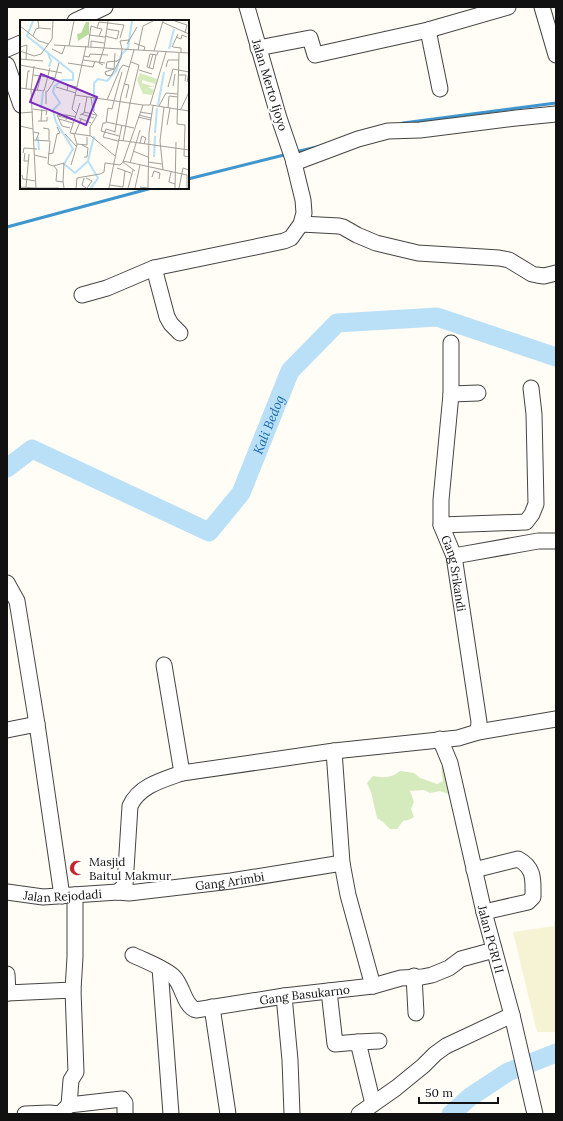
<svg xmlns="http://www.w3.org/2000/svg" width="563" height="1121" viewBox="0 0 563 1121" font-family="Lora,serif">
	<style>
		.farmland { fill: #f6f3d4 }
		.green { fill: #d5ebbd }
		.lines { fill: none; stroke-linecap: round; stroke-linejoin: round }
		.stream { stroke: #3f96cf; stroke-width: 3 }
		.river { stroke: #b9e0f7; stroke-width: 19 }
		.minor-casing { stroke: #444; stroke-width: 17 }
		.minor { stroke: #fff; stroke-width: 15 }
		.labels { text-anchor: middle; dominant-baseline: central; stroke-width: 4; stroke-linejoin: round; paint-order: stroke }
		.street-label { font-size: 12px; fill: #111; stroke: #fff }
		.poi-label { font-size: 12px; fill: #111; stroke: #fff; text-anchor: start }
		.water-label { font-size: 13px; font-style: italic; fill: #1768a6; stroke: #fff }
		.inset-river { fill: none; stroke: #b9e0f7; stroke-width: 2 }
		.inset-road { fill: none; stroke: #a09f9a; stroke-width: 1 }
		.view { fill: #7b2cbf; fill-opacity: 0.15; stroke: #7b2cbf; stroke-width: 2 }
		.inset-edge { fill: none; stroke: #111; stroke-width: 2 }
	</style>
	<rect width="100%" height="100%" fill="#fffdf5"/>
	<path class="farmland" d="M556 913V1032H537L513 932 554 926Z"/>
	<path class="green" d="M456 757 459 784 454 796 440 791 430 793 424 790 410 791 414 802 411 809 414 817 408 820 403 821 397 829H390L383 822 377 818 371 792 367 783 373 776C384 778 391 778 400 771L414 773 420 778 437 784 443 781C440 767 440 761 456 757Z"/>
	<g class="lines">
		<path class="stream" d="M403 123 556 103
			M295 152 317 147
			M188 179 288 154
			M7 227 152 188"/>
		<g class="river">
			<path id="s1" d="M7 468 32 449 209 532 241 493 290 371 337 323 437 317 556 357"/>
			<path d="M451 1114 470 1097 508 1072 556 1053"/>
		</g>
		<g class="minor-casing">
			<g id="minor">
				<path d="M542 7 556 55"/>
				<path d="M75 21 105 7"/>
				<path d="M428 30 440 89"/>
				<path d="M258 48 310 38 315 55 428 30 508 7"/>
				<path d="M7 49 21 43"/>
				<path d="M7 65 21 105"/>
				<path d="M294 163 358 139 388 131 420 130 516 118 556 114"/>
				<path d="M301 224 339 226 343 227 357 235 376 243 418 253 499 258 509 260 532 274 537 275 544 276 556 273"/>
				<path d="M154 268 167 317 171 324 180 333"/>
				<path d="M82 295 107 288 154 268 284 241 291 238 301 224 304 213 303 200 293 159 279 118 247 7"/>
				<path id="s2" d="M451 343V394L441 500V525L454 556 479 722 478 732"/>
				<path d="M451 394 478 393"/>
				<path d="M441 525 526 522 532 514 536 504 534 414 531 388"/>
				<path d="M454 556 538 541H556"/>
				<path d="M7 583 17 601 37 724"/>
				<path d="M164 665 182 773"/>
				<path d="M7 730 37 724 62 896"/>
				<path id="s3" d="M440 739 450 763 484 912 512 1015 535 1114"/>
				<path d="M334 751 342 863 348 895 373 986"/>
				<path d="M474 870 518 859C535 868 533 880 533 897L528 902 484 912"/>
				<path id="s4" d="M7 892 43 897 118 892 129 893 231 881 342 863"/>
				<path d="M118 892 125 885 130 806C139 786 162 780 182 773L334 751 458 738 478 732 556 719"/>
				<path id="s5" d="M133 955C145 961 165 968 174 977 183 986 184 1006 196 1010L284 996 373 986 401 978 422 977 432 975 449 968 461 959 494 950"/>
				<path d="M160 968 171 1114"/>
				<path d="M7 974 8 993"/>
				<path d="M414 976 416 1013"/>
				<path d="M329 991 335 1044 358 1042 373 1104"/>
				<path d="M7 993 73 990"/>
				<path d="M284 996 290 1060 292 1114"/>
				<path d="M212 1007 228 1114"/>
				<path d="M358 1042 379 1041"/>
				<path d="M69 1105 71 1080 76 1072 73 990 75 957V895"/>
				<path d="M25 1114 49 1113 60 1114"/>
				<path d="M60 1114 69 1105 122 1099 125 1103V1114"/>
				<path d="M359 1114 396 1088 423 1066 435 1054 446 1046 512 1015"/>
			</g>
		</g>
		<use href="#minor" class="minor"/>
	</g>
	<defs>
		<g id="mosque-bare" transform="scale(1.2)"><path d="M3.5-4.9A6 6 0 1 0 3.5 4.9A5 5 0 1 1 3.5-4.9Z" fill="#c4262e" stroke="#fff" stroke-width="2.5" paint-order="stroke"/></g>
	</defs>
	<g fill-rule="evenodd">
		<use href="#mosque-bare" x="77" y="868"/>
	</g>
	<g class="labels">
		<g class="street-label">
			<text transform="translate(270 85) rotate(73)">Jalan Merto Ijoyo</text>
			<text stroke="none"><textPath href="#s2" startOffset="233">Gang Srikandi</textPath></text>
			<text stroke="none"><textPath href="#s4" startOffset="224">Gang Arimbi</textPath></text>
			<text stroke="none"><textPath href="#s4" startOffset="56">Jalan Rejodadi</textPath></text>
			<text stroke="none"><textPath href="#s3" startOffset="207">Jalan PGRI II</textPath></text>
			<text stroke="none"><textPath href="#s5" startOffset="197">Gang Basukarno</textPath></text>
		</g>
		<g class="poi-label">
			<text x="89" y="861">Masjid<tspan x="89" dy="14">Baitul Makmur</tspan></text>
		</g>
		<g class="water-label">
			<text stroke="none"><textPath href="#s1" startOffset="351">Kali Bedog</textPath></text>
		</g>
	</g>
	<g transform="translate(20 20)">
		<rect width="169" height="169" fill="#fffdf5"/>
		<path d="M120 53 137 59 136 64 122 60V63L135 67H128L134 70 132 75 123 74 117 60Z" fill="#d5ebbd"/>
		<path d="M66 2H69V14L58 21 57 14 61 13Z" fill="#b9dc9c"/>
		<path class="inset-river" d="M13 1 7 16 53 53V60H42L34 67 33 72 40 83 33 90 36 102 53 129 44 144 55 153 68 141 78 158 71 168M149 29 154 9M27 31 31 41 29 47M138 85 144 52M21 88 23 72M74 91V63L78 59 87 61 96 51 101 35 108 28 112 1M135 113 137 88M18 117 19 130M134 137 135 116M68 141 74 116"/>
		<path class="inset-road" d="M155 1 167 5 165 13M142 2 169 14M88 3 104 5 100 18M0 6 19 21 29 24M19 8 31 9M77 8 82 9 79 16M69 15 85 17M13 16 16 9 19 8 18 1M85 16 97 19 99 11 87 9M156 17 161 19 162 15 167 17M114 23 125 27 124 30M107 24 117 7M34 25 169 33M49 26 54 1M0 27 7 25 6 39M68 27 71 6 77 8 79 2 88 3M71 27V21L84 23M152 27 158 14M153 27 161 28V33M84 28 88 1M32 29 42 34 45 26M102 29 100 21 109 20M118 30 123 6 133 1M0 31 14 36 21 34 32 19 33 1M134 31 143 1M159 33 157 104 165 105 164 136 169 137M136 35 133 49 127 47 130 34 137 35 138 32M64 36 69 37 70 34 88 35M0 39 23 41M63 40 85 43M96 42 101 38 102 29M48 43 73 47 75 41M0 45 42 53M83 45 79 43 84 28M146 47 148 40H159M129 48 133 34M94 49 86 48 87 42 97 41M119 50 132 54M13 55 35 58M158 55H166L165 61M91 56 86 55 85 52 94 49 95 33M91 56 101 38M104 64 109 65 106 78M153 66 155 54M36 67 56 73M148 67 153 49 169 52 167 62M0 68 24 71M6 69 8 51H10M17 71 21 56M24 71 30 48M26 71V84M47 71 48 65 57 67M27 72 34 61 39 43M55 75 123 85M71 77 73 91 77 95M87 80 100 49 103 45 109 47M94 81 92 89 88 88 86 103H83L81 111 99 116M94 81 102 52M60 83 50 113 71 116 95 136M110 83 119 45 111 42M131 85 169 91M139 86 146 73 158 74M148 88 149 76 158 77M13 89 27 91 26 95M161 89 169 72M64 92 76 95M120 92 132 94M0 93 13 92M57 94 52 89 66 26M61 94 74 98M47 95H37L42 106 50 108M60 95 64 93 67 77M119 95 131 98M38 96 54 100M118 97 131 100M59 98 71 103M39 99 53 103M46 100 47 95 56 97M18 101H27V97M21 101 22 89M86 102 114 108M147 105 150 88M0 106 13 109M23 108 29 109V120M95 111 101 76 114 30M13 112 19 113 16 120M96 112 86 109 83 117 98 121M45 114 57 127M55 114 61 99M70 116V107L77 95M13 120 30 121 28 144 33 146 44 143 43 162M98 120 169 130M103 121 110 83M120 123 122 116 126 118 124 124M57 124 67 125V117M62 125 68 128 67 137H64M113 131 128 137M3 133 4 128 17 129M5 133 4 141H9M28 134 33 133 37 114 40 113 37 107M14 135 27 138M103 141 167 155V168M103 142 115 151M128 142 142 144M94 143 102 105M110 143 120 110M51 145 57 125 54 114M34 146 37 150 36 161 43 162 44 168M97 148 111 153M143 150 140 121 144 87M151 152 149 162 155 164M2 155 3 159 16 161M132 157 134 151 140 153 139 159M64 158 62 165 66 168M66 158 72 161 67 168M90 165 103 167 105 151M0 167 16 168 11 70 14 46M6 167 9 134M120 167 128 168 129 113 133 86M16 168H39M56 168 57 158 80 154 84 152 85 143 100 145 103 142 123 85H130L146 32M89 168 94 143M108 168 113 150M115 168 120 145M155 168 156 122M159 168 163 148 169 150"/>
		<path class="view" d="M21 54 77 77 66 105 10 82Z"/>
		<rect width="169" height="169" class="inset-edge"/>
	</g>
	<rect width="563" height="1121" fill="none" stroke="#111111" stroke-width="16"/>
	<path d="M419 1097v6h79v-6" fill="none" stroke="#111111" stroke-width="2"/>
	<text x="425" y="1097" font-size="12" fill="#111111" stroke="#ffffff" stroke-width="3" paint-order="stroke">50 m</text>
</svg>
